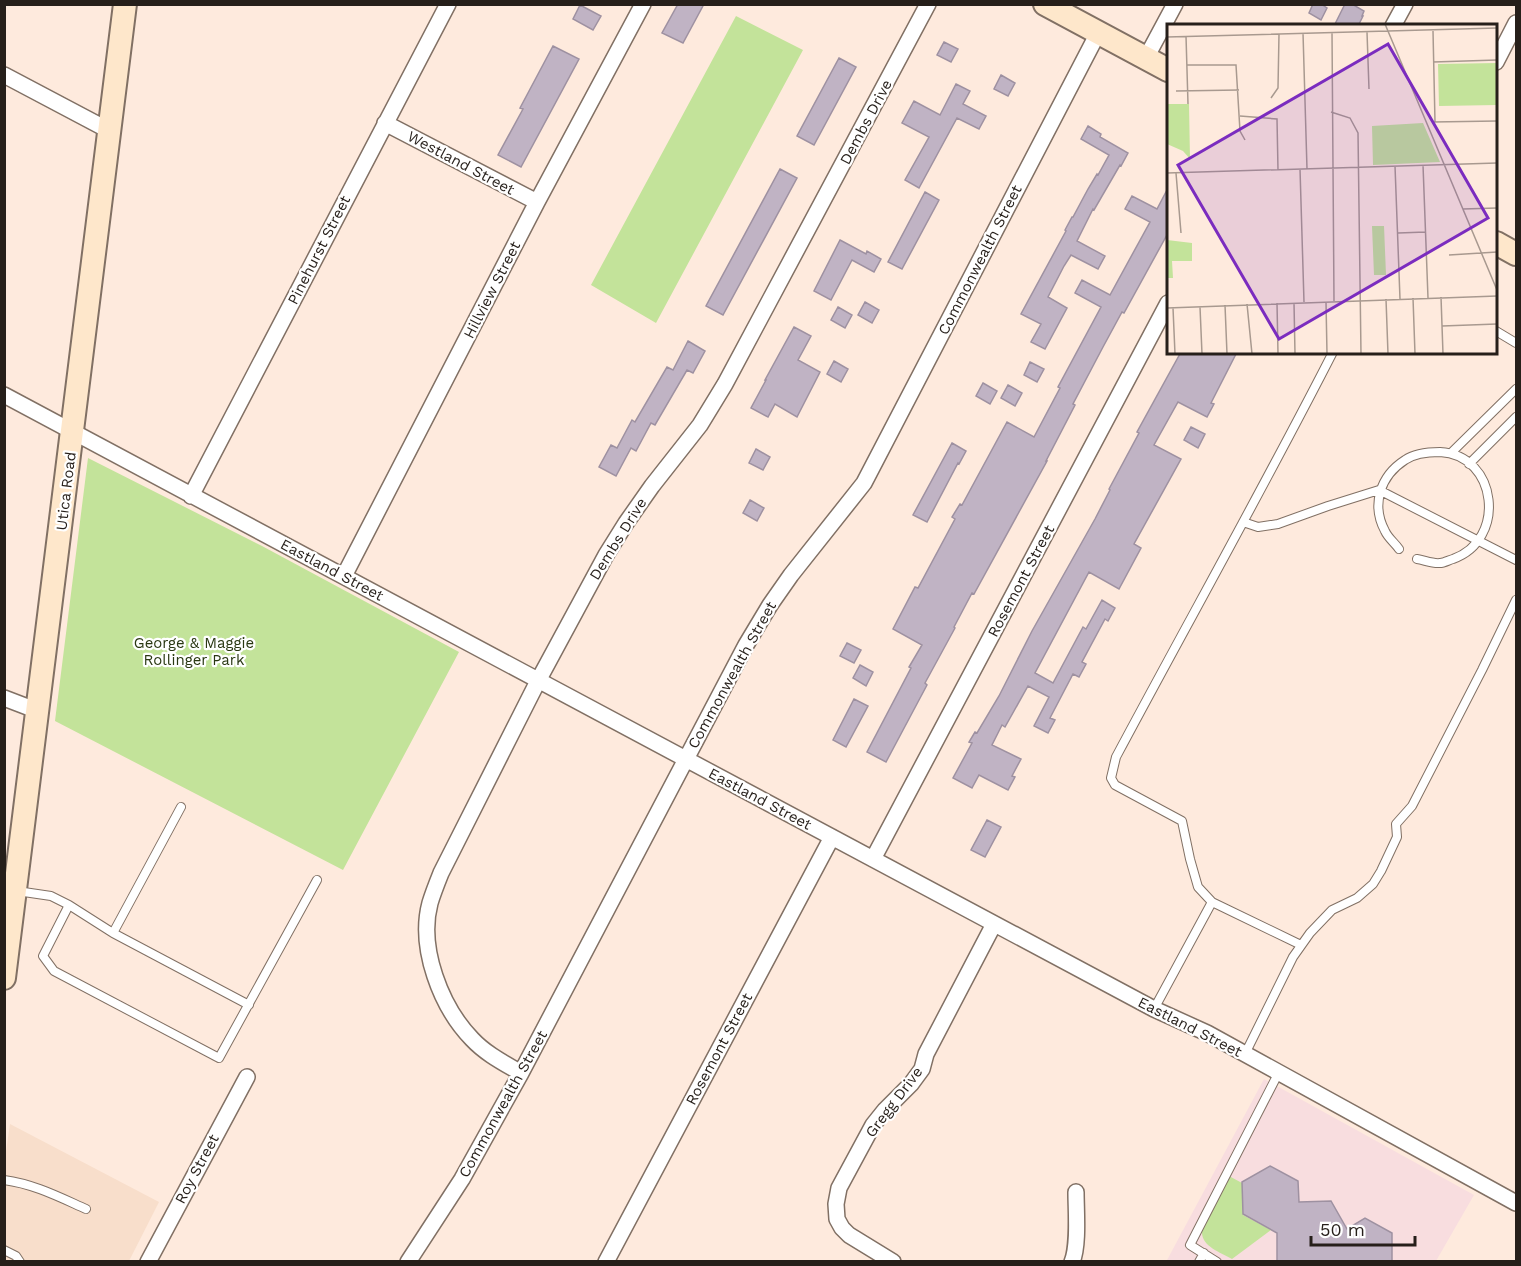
<svg xmlns="http://www.w3.org/2000/svg" width="1521" height="1266" viewBox="0 0 1521 1266" font-family="'Work Sans',sans-serif">
	<style>
		.built { fill: #f8decb }
		.education { fill: #f8dddf }
		.green { fill: #c3e39a }
		.building { fill: #c0b3c4; stroke: #9e91a1; stroke-width: 1.5 }
		.lines { fill: none; stroke-linecap: round; stroke-linejoin: round }
		.service-casing { stroke: #817064; stroke-width: 10 }
		.minor-casing { stroke: #817064; stroke-width: 18 }
		.secondary-casing { stroke: #817064; stroke-width: 26 }
		.service { stroke: #fff; stroke-width: 8 }
		.minor { stroke: #fff; stroke-width: 15 }
		.secondary { stroke: #fee7cb; stroke-width: 22 }
		.labels { text-anchor: middle; dominant-baseline: central; stroke-width: 4.5; stroke-linejoin: round; paint-order: stroke }
		.street-label { font-size: 15px; fill: #261f1a; stroke: #fff }
		.park-label { font-size: 15px; fill: #2a3813; stroke: #fff }
		.inset-road { fill: none; stroke: #a8998f; stroke-width: 1.5 }
		.view { fill: #7b2cbf; fill-opacity: 0.15; stroke: #7b2cbf; stroke-width: 3 }
		.inset-edge { fill: none; stroke: #261f1a; stroke-width: 3 }
	</style>
	<rect width="100%" height="100%" fill="#feeadd"/>
	<path class="built" d="M10 1124 159 1202 129 1261 5 1262 4 1165Z"/>
	<path class="education" d="M1264 1079 1474 1195 1436 1261 1166 1262Z"/>
	<path class="green" d="M736 16 803 50 656 323 591 285Z
		M88 458 262 546 459 652 343 870 55 721Z
		M1229 1176 1242 1183 1243 1215 1271 1230 1232 1259C1220 1252 1201 1246 1202 1231Z"/>
	<path class="building" d="M678 4H704L683 43 662 33Z
		M1313 4H1321L1327 8 1321 20 1309 13Z
		M1345 4H1352L1364 11 1362 16H1363L1358 26H1334Z
		M580 5 601 16 593 30 573 19Z
		M944 42 958 49 951 62 937 55Z
		M553 46 579 59 521 167 498 155 523 109 520 108Z
		M839 58 856 67 814 145 797 136Z
		M1001 75 1015 83 1008 96 994 89Z
		M956 84 970 91 963 104 986 116 979 129 957 118 919 188 905 180 929 137 902 123 914 101 940 115Z
		M1088 126 1101 134 1100 137 1128 153 1121 166 1120 165 1094 210 1093 209 1077 241 1105 256 1098 269 1071 255 1064 266 1048 297 1067 308 1045 349 1031 342 1041 324 1021 314 1066 231 1065 230 1072 217H1073L1088 189 1097 174 1098 175 1109 155 1081 139Z
		M780 169 797 178 723 315 706 306Z
		M1168 188V233L1124 313 1122 312 1103 347 1073 404 1075 405 1046 461H1047L974 594 972 593 954 627 955 628 925 683 927 685 886 762 867 752 911 668 909 667 922 645 893 629 915 587 918 588 955 519 952 517 960 504 962 505 1007 422 1034 437 1060 388 1058 387 1101 307 1075 293 1082 280 1110 295 1150 222 1125 209 1132 196 1157 209Z
		M925 192 939 200 902 269 888 262Z
		M840 240 866 254 867 251 881 259 874 272 852 260 831 300 814 291Z
		M865 302 879 310 872 323 858 315Z
		M838 307 852 315 845 328 831 320Z
		M794 327 811 336 798 360 820 372 797 417 775 404 768 417 751 408 766 380H765Z
		M688 341 705 351 693 373 687 370 655 425 651 423 636 451 631 448 616 476 599 467 611 445 617 448 632 420 635 422 667 367 673 370Z
		M1181 352H1237L1211 403 1214 404 1207 417 1178 402 1154 445 1181 459 1134 544 1141 548 1119 589 1089 572 1035 673 1053 683 1083 627 1086 629 1102 600 1115 608 1108 621 1105 619 1082 662 1086 664 1079 677 1073 674 1050 718 1055 720 1048 733 1034 726 1049 697 1028 686 1005 727 1002 725 992 745 1021 759 1012 776 1015 777 1008 790 979 775 972 788 953 778 972 743 969 742 975 732 977 733 999 696 1032 631 1095 519 1110 490 1109 489 1139 433 1137 432Z
		M834 361 848 369 841 382 827 374Z
		M1030 362 1044 369 1037 382 1024 375Z
		M983 383 997 391 990 404 976 396Z
		M1008 385 1022 393 1015 406 1001 398Z
		M1191 427 1205 434 1198 448 1184 440Z
		M952 443 966 451 959 464 958 463 927 522 913 515Z
		M756 449 770 457 763 470 749 463Z
		M750 500 764 508 757 521 743 513Z
		M847 643 861 650 854 663 840 656Z
		M860 665 873 672 866 686 853 678Z
		M854 699 868 706 846 747 833 740Z
		M987 820 1001 827 985 857 971 850Z
		M1270 1166 1298 1181 1299 1202 1331 1201 1347 1229 1365 1218 1392 1233V1262H1277V1233L1243 1214 1242 1182Z"/>
	<g class="lines">
		<g class="service-casing">
			<path id="service" d="M1496 331 1516 343
				M1451 453 1516 389
				M1469 464 1516 417
				M1243 522 1258 527 1278 524 1328 506 1379 490 1516 560
				M1399 549C1395 543 1388 538 1385 531 1371 505 1380 476 1405 460 1415 453 1428 452 1440 452 1498 455 1507 540 1453 559 1449 560 1444 563 1440 563 1433 564 1424 560 1417 559
				M17 891 51 896 69 905 113 933 181 807
				M69 905 43 956 54 971 219 1058 317 880
				M113 933 249 1005
				M1301 945 1212 902 1198 887 1190 859 1182 821 1115 785 1111 778 1116 757C1188 622 1263 489 1333 352
				M1154 1009 1212 902
				M1245 1054 1293 957 1310 933 1332 910 1357 898 1373 884 1381 871 1397 837 1396 824 1412 806 1482 670 1516 600
				M4 1180C34 1184 59 1197 86 1209
				M4 1250 16 1256 20 1262
				M1199 1262 1204 1253
				M1217 1262 1190 1245 1279 1072"/>
		</g>
		<g class="minor-casing">
			<path id="minor" d="M1393 26 1405 4
				M1146 58 1175 4
				M1496 62 1516 23
				M4 75 110 131
				M385 123 537 202
				M4 395 1154 1009 1207 1033 1516 1203
				M191 496 448 4
				M344 576 537 202 643 4
				M4 698 38 711
				M873 859 1168 303
				M521 1073C504 1063 486 1054 472 1039 441 1007 418 948 430 903 433 893 437 883 441 873L538 681 606 555 626 523 652 486 700 425 725 384 928 4
				M148 1262 247 1077
				M408 1262 462 1179 521 1073 746 645 770 605 791 575 864 483 1098 33
				M606 1262 832 837
				M893 1262 849 1235 842 1228 837 1219 836 1204 839 1188 873 1125 885 1110 911 1084 922 1069 926 1054 994 924
				M1072 1262C1079 1245 1076 1211 1076 1192"/>
		</g>
		<g class="secondary-casing">
			<path id="secondary" d="M1045 4 1168 70
				M1496 243 1516 254
				M4 978 125 4"/>
		</g>
		<use href="#service" class="service"/>
		<use href="#minor" class="minor"/>
		<use href="#secondary" class="secondary"/>
	</g>
	<g class="labels">
		<g class="street-label">
			<text transform="translate(866 122) rotate(-62)">Dembs Drive</text>
			<text transform="translate(461 163) rotate(28)">Westland Street</text>
			<text transform="translate(319 250) rotate(-63)">Pinehurst Street</text>
			<text transform="translate(980 260) rotate(-63)">Commonwealth Street</text>
			<text transform="translate(492 290) rotate(-63)">Hillview Street</text>
			<text transform="translate(66 491) rotate(-83)">Utica Road</text>
			<text transform="translate(618 539) rotate(-58)">Dembs Drive</text>
			<text transform="translate(332 570) rotate(28)">Eastland Street</text>
			<text transform="translate(1021 581) rotate(-62)">Rosemont Street</text>
			<text transform="translate(732 675) rotate(-61)">Commonwealth Street</text>
			<text transform="translate(760 799) rotate(28)">Eastland Street</text>
			<text transform="translate(1190 1027) rotate(27)">Eastland Street</text>
			<text transform="translate(719 1049) rotate(-62)">Rosemont Street</text>
			<text transform="translate(894 1102) rotate(-53)">Gregg Drive</text>
			<text transform="translate(503 1104) rotate(-61)">Commonwealth Street</text>
			<text transform="translate(197 1169) rotate(-62)">Roy Street</text>
		</g>
		<g class="park-label">
			<text x="194" y="643">George &amp; Maggie<tspan x="194" dy="17">Rollinger Park</tspan></text>
		</g>
	</g>
	<g transform="translate(1167 24)">
		<rect width="330" height="330" fill="#feeadd"/>
		<path d="M330 39V81L272 82 271 40ZM0 80H22L23 135 16 127 0 120ZM256 99 273 138 206 141 205 102ZM205 202H217L219 251H207ZM0 216 25 219V237H5L6 254H0Z" fill="#c3e39a"/>
		<path class="inset-road" d="M218 0 330 266M266 7 268 98M165 8 167 277M200 8 202 65M136 9 140 145M19 12 21 80M0 13 330 4M266 38 330 36M20 41H69L73 107 78 116M9 67 72 66M104 74 111 64 112 10M164 88 183 94 191 109 194 330M73 92 110 95 111 146M265 98 330 97M256 141 261 274M228 142 233 275M133 145 137 278M0 149 330 139M9 149 14 209M296 185 330 184M231 209 259 208M282 231 330 228M274 273 276 330M246 274 248 330M219 275 221 330M159 278 160 330M110 279 111 330M127 279 128 330M80 280 85 330M58 281 60 330M33 283 35 330M0 284 330 272M6 284 8 330M275 302 330 300"/>
		<path class="view" d="M221 20 321 194 112 315 11 141Z"/>
		<rect width="330" height="330" class="inset-edge"/>
	</g>
	<rect width="1521" height="1266" fill="none" stroke="#261f1a" stroke-width="12"/>
	<path d="M1311 1236v9h104v-9" fill="none" stroke="#261f1a" stroke-width="3"/>
	<text x="1320" y="1236" font-size="18" fill="#261f1a" stroke="#ffffff" stroke-width="4.5" paint-order="stroke">50 m</text>
</svg>
